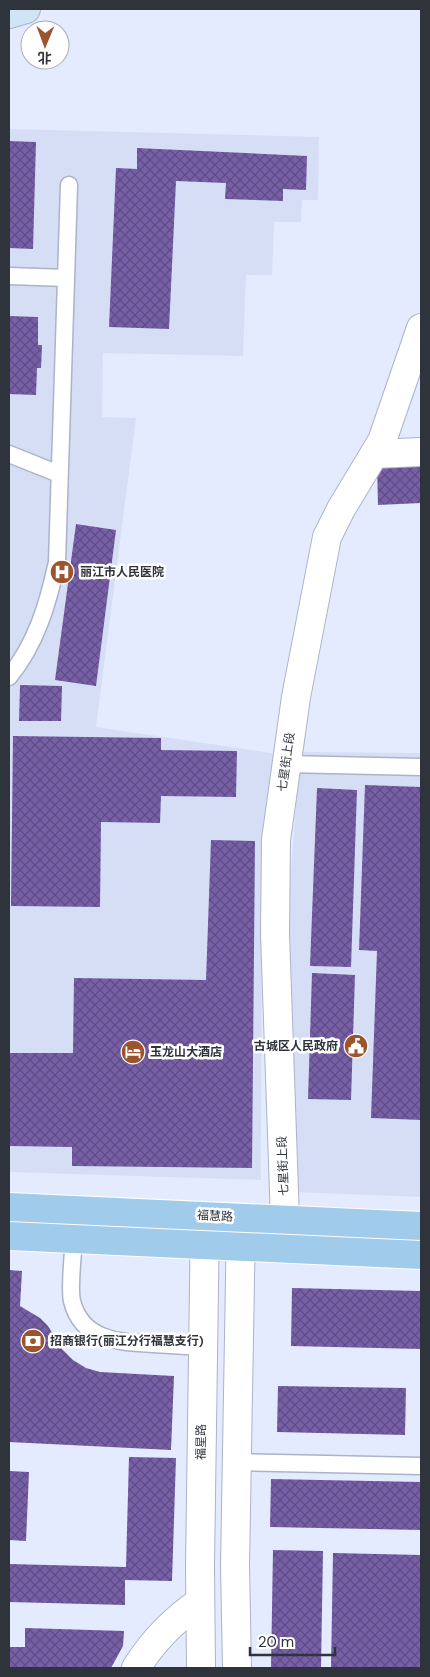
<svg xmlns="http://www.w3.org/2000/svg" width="430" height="1677" viewBox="0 0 430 1677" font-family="'DM Sans','Noto Sans SC',sans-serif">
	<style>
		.built { fill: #d6def6 }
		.building { fill: url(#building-cross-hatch) }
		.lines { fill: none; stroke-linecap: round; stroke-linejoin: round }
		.lane-casing { stroke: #abb3c9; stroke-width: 19 }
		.street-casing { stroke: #abb3c9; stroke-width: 30 }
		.secondary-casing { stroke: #abb3c9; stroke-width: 30 }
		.primary-casing { stroke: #fff; stroke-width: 30 }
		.lane { stroke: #fff; stroke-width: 16 }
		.street { stroke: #fff; stroke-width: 28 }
		.secondary { stroke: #d0e5f4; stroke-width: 28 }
		.primary { stroke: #a1cbea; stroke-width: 28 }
		.labels { text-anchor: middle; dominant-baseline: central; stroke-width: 5; stroke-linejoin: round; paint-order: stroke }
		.poi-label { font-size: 12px; font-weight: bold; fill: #2f333c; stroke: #fff; text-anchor: start }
		.street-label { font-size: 12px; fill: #2f333c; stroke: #fff }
	</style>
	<defs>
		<pattern id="building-cross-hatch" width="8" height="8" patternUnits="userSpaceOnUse" patternTransform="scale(1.25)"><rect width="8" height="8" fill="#7860a9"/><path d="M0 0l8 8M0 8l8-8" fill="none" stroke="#5e4c83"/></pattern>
	</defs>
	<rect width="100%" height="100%" fill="#e4ebfe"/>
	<path class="built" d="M9 129 319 137 318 200H302L301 222H274L272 275H246L243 356 103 353 102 417 136 418 96 727 277 754 262 839 261 1180 9 1172Z
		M300 752 421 753V1197L294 1192 289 899Z"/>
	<path class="building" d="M9 141 36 142 33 249 9 248Z
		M137 148 307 156 306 190 283 189V201L225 199 226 183 176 181 169 329 109 327 116 168 137 169Z
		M9 316 38 317V345H42L41 368H37L36 395 9 394Z
		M421 463V503L378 505 377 464Z
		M76 524 116 530 96 686 55 680Z
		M20 685 62 686 61 721H19Z
		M13 736 161 738V750L237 751 236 797 161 796 160 823 101 822 100 907 11 906Z
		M365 785 421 787V1120L371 1118 377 951 359 950Z
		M317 788 357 790 351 967 310 966Z
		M211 840 255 841 252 1168 72 1166V1147L9 1146V1053H73L74 978 206 980Z
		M312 973 355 975 351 1100 308 1099Z
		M9 1270 22 1271 20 1306 40 1318 48 1326 62 1349 73 1360 86 1368 100 1372 174 1376 171 1450 9 1442Z
		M292 1288 421 1291V1349L291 1346Z
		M278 1386 406 1388 405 1435 277 1432Z
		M129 1457 176 1458 172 1581 125 1580V1605L9 1602V1564L126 1567Z
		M9 1471 29 1472 26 1541 9 1540Z
		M271 1479 421 1482V1530L270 1527Z
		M273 1550 323 1551 321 1668H271Z
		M333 1553 421 1555V1668H331Z
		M25 1628 124 1631 123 1646 111 1668H9V1647H25Z"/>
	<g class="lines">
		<g class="lane-casing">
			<path id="lane" d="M9 276 66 278
				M9 454 59 474
				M9 677C36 644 48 604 57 562L69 185
				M286 764 421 767
				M74 1239C73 1254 69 1288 72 1301 82 1341 119 1342 153 1344 170 1345 186 1346 203 1347
				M236 1462 421 1466"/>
		</g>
		<g class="street-casing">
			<path id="street" d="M374 454 421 452
				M285 1220 275 934 276 840 296 697 327 537 341 509 382 441 421 328
				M136 1668C153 1641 173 1620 200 1602
				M201 1668 200 1567 205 1216
				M237 1668 235 1566 241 1222"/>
		</g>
		<g class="secondary-casing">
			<path id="secondary" d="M9 14 26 9"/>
		</g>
		<g class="primary-casing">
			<path id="primary" d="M9 1207 421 1226
				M9 1236 421 1255"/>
		</g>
		<use href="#lane" class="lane"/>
		<use href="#street" class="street"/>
		<use href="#secondary" class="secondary"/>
		<use href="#primary" class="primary"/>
	</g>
	<defs>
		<g id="hospital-disc" transform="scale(1.25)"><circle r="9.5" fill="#9b542d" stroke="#fff"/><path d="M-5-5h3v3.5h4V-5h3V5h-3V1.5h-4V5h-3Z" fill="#fff"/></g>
		<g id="civic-disc" transform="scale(1.25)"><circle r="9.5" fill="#9b542d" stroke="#fff"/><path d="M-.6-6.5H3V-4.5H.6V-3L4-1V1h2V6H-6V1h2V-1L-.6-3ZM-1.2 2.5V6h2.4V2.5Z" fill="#fff"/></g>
		<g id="hotel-disc" transform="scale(1.25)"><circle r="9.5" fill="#9b542d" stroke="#fff"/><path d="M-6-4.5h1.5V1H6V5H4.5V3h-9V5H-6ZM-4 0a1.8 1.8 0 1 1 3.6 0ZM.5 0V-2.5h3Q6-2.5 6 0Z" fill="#fff"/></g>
		<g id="bank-disc" transform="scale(1.25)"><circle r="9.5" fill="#9b542d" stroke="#fff"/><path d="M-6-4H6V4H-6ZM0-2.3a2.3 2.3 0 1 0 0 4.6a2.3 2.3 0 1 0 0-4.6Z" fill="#fff"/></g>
	</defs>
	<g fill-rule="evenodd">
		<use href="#hospital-disc" x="62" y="572"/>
		<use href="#civic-disc" x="356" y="1046"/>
		<use href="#hotel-disc" x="133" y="1052"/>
		<use href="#bank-disc" x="33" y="1341"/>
	</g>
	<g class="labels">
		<g class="poi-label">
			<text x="80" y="572">丽江市人民医院</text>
			<text x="338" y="1046" text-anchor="end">古城区人民政府</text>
			<text x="150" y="1052">玉龙山大酒店</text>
			<text x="50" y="1341">招商银行(丽江分行福慧支行)</text>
		</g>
		<g class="street-label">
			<text transform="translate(286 762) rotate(-82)">七星街上段</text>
			<text transform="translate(283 1166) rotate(-92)">七星街上段</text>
			<text transform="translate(215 1216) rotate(3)">福慧路</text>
			<text transform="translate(201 1442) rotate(-89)">福星路</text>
		</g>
	</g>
	<rect width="430" height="1677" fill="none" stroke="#2f333c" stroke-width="20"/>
	<g transform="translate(45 45) rotate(181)"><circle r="24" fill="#ffffff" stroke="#acadb1"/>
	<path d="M0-4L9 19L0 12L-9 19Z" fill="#9b542d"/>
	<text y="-8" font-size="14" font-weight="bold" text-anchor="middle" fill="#2f333c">北</text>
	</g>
	<path d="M250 1647v8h85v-8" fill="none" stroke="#2f333c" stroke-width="2.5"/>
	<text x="258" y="1647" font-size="15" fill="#2f333c" stroke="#ffffff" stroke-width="4" paint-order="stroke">20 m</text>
</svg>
